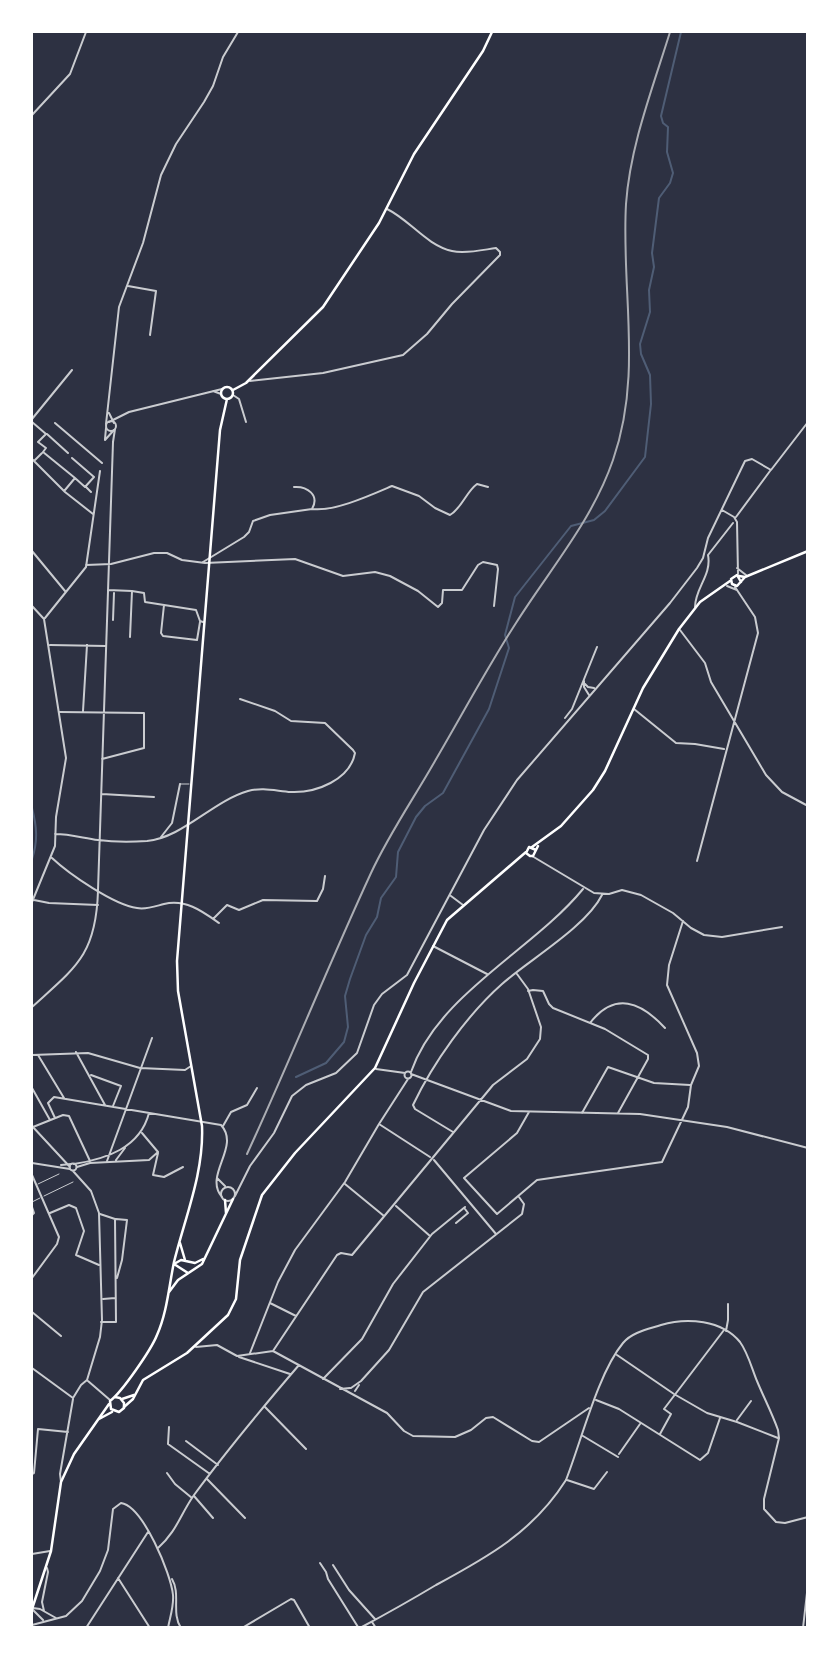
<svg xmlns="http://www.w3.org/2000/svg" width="839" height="1659" viewBox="0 0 839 1659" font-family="'PT Sans Narrow',sans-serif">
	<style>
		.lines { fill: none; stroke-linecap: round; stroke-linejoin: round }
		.stream { stroke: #4f5d75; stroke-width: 2 }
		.service { stroke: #caccd0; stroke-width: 1 }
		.minor { stroke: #caccd0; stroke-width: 2 }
		.tertiary { stroke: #caccd0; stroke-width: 2 }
		.secondary { stroke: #fff; stroke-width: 2.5 }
		.primary { stroke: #fff; stroke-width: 2.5 }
		.rail { stroke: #abadb3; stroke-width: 2 }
	</style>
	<rect width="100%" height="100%" fill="#2d3142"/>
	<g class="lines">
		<path class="stream" d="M32 808C37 827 38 841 32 859
			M296 1077 326 1063 344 1042 348 1027 345 996 350 979 366 935 377 917 381 898 396 877 398 852 416 817 425 806 443 793 489 709 509 648 505 635 515 597 571 526 594 520 605 511 645 457 651 404 650 375 641 354 640 344 650 312 649 290 654 267 652 253 659 198 670 183 673 173 667 152 668 127 663 123 661 116 681 32"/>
		<path class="service" d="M180 784H189
			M38 1184 59 1174
			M44 1196 73 1182
			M32 1202 40 1198"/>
		<path class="minor" d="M32 115 70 74 86 32
			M128 286 156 291 150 335
			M250 381 323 373 403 355 427 334 452 304 500 255V252L496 248C482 250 466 254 452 251 426 245 410 220 387 209
			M233 395 239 399 246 422
			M109 413 114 423
			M32 419 72 370
			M32 422 46 434 38 442 46 448 43 452 75 478
			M55 423 102 463
			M106 424 119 307 143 243 161 175 176 144 204 102 213 86 223 57 238 32
			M47 434 68 453
			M105 439 106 428
			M105 440 114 430
			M32 459 65 492 93 514
			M34 461 42 453
			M86 487 91 492
			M65 490 75 478 85 487 94 477 72 458
			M312 509C334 512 371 495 392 486L419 496 435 508 450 515C462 508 466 492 477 484L488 487
			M722 510 734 517 737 522 738 574
			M736 517 770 471
			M32 551 65 591
			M203 562 244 537 249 532 253 521 270 515 312 509C320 495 307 486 294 487
			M86 565 111 564 154 553H167L182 560 205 563 295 559 343 576 375 572 390 576 418 591 438 607 442 603 443 590H462L478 565 483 562 497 565 498 569 494 606
			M737 568 746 575
			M727 586 737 590
			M108 590 132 591 130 637
			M132 591 144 593 145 602 196 610 200 621 203 622
			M164 605 161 633 163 636 197 640 200 622
			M32 606 44 619 66 758 56 817 55 846 32 902
			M695 607C695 588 712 575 708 555L733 523
			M45 618 86 567 100 471
			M113 620 114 593
			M680 630 705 663 711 682 766 775 782 792 808 806
			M50 645 106 646
			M584 681V687L589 695
			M584 683 588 687 594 688
			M634 709 676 743 695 744 724 749
			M83 711 87 645
			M60 712 144 713V748L102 759
			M565 718 572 709 597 647
			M102 794 154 797
			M55 834C70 834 83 838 98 840 113 842 131 842 147 841 182 838 213 801 248 791 263 787 276 791 291 792 316 793 350 780 355 753L353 750 325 723 291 721 275 711 240 699
			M161 837 172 823 180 784
			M532 856 594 893 609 894 622 890 641 895 673 913 691 928 704 935 722 937 782 927
			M52 858C69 874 114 905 137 908 146 910 156 906 164 904 186 899 202 911 219 923
			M697 861 758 633 755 617 735 587
			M98 890 113 442
			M451 896 463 905
			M34 900 49 903 98 905
			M214 918 227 905 239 910 263 900 317 901 323 889 325 876
			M433 946 487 974
			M528 991 533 990 543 991 549 1004 553 1008 605 1029 648 1055V1059L618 1113
			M590 1023C615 991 641 1002 665 1028
			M76 1052 105 1105
			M32 1055 88 1053 140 1068 185 1070 191 1066
			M38 1055 64 1098
			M376 1069 405 1073
			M404.5 1075a3.5 3.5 0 1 1 7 0a3.5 3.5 0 1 1-7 0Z
			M411 1072C438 994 532 951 583 889
			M411 1074 511 1111 640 1114 727 1127 808 1148
			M91 1075 121 1086 113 1106
			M32 1088 50 1120
			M529 1112 517 1133 464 1178 497 1214 537 1180 662 1162 688 1107 691 1085 699 1066 697 1053 667 985 669 965 683 921
			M582 1113 608 1067 654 1083 690 1085
			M55 1118 48 1103 54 1097 221 1125C241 1147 203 1175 222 1197
			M379 1124 430 1157
			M223 1126 231 1112 247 1105 257 1088
			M33 1127 63 1115 69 1116 90 1161
			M453 1132 415 1109 413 1105C433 1063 467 1015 502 984 529 960 586 927 602 895
			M142 1133 158 1152
			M158 1153 153 1175 164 1177 183 1167
			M116 1160 125 1148
			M434 1160 496 1234
			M107 1161 152 1038
			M32 1163 70 1169
			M74 1164C106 1159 140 1148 149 1113
			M61 1165 71 1164
			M77 1167 90 1163 149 1160 158 1152
			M32 1175 59 1237 57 1244 32 1278
			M217 1178 225 1186
			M345 1184 384 1216
			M221 1194a7 7 0 1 1 14 0a7 7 0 1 1-14 0Z
			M235 1196 250 1166 274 1133 292 1096 306 1085 336 1073 357 1053 374 1005 382 994 407 975 484 830 517 780 670 603 697 568 703 558 708 538 745 461 752 459 771 470 808 422
			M396 1206 430 1236
			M32 1207 34 1213 32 1215
			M50 1213 69 1205 76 1208 84 1231 76 1255 99 1265
			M100 1214 115 1219 116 1322H101
			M116 1219 127 1220 122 1260 117 1278
			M456 1223 468 1213 465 1209
			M103 1299 115 1298
			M270 1303 296 1316
			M32 1312 61 1336
			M726 1331 728 1320V1304
			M196 1347 217 1345 237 1356 273 1351 387 1413 404 1431 413 1436 455 1437 471 1430 486 1418 493 1417 532 1441 539 1442 589 1408
			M273 1351 337 1255 341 1253 352 1255 493 1085 527 1059 540 1039 541 1027 528 989 517 974
			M250 1353 278 1282 295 1250 345 1182 379 1124 408 1079
			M617 1355 674 1394 707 1413 737 1422 778 1438
			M239 1357 290 1374
			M323 1379 362 1339 393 1284 432 1234 465 1207
			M351 1388 361 1381 389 1350 423 1292 522 1214 524 1204 519 1197
			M340 1389 350 1388
			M355 1391 359 1385
			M596 1400 619 1409 700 1460 708 1453 720 1418
			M265 1407 306 1449
			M737 1420 751 1401
			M169 1427 168 1444 210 1474
			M660 1434 671 1414 664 1409 724 1330
			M583 1436 618 1457
			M186 1441 218 1465
			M619 1454 640 1424
			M167 1473 175 1484 192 1498
			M32 1474 34 1473 38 1429 68 1432
			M207 1479 245 1518
			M567 1480 594 1489 607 1472
			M61 1482 60 1474 73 1399
			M194 1496 213 1518
			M158 1548C177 1531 180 1515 194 1495 227 1450 263 1407 299 1365
			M32 1554 50 1551
			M320 1563 326 1572 328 1579 358 1627
			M333 1565 349 1590 375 1619
			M118 1578 150 1628
			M172 1579C181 1594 171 1613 181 1628
			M33 1608 40 1609 56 1618
			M32 1609 43 1620
			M44 1611 42 1602 48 1572 47 1568
			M372 1622 376 1628
			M32 1625 66 1616 82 1601 100 1571 108 1550 113 1509 121 1503C143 1506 171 1574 173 1595 174 1606 170 1617 168 1628
			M86 1628 148 1532
			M242 1628 291 1599 294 1600 310 1628
			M360 1628C386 1614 411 1600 436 1585 488 1557 533 1532 566 1480 581 1442 598 1373 623 1343 632 1332 649 1329 661 1325 687 1317 722 1320 740 1342 748 1353 752 1369 757 1381 764 1398 772 1413 778 1430L779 1438 764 1499V1509L776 1522 785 1523 808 1517
			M803 1628 808 1584"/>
		<path class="tertiary" d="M213 391 221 394
			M106 426a5 5 0 1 1 10 0a5 5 0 1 1-10 0Z
			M109 422 129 412 222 389
			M113 442 115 429
			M32 1007C76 967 96 955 98 891
			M32 1126 70 1167
			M69.5 1167a3.5 3.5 0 1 1 7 0a3.5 3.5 0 1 1-7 0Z
			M32 1368 73 1398 81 1385 87 1380 100 1337 102 1320 99 1213 91 1191 73 1171
			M88 1381 110 1400"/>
		<path class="secondary" d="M739 576 745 577 808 551
			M741 582 737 575 731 579 732 584 737 586 745 577
			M532 847 561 826 593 790 605 771 643 688 679 629 700 602 730 581
			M536 850 529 847 526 853 530 856H533L538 846
			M122 1399 134 1395
			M124 1407 133 1399 143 1380 187 1353 228 1315 236 1299 240 1260 262 1195 295 1153 375 1068 414 983 447 920 526 852"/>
		<path class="primary" d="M221 393a6 6 0 1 1 12 0a6 6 0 1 1-12 0Z
			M233 390 246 383 323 307 379 223 414 154 483 51 492 32
			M225 1200 226 1213
			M180 1243 185 1260
			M174 1264 181 1260 195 1263 203 1259
			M174 1264 188 1273
			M169 1292 178 1280 202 1264 233 1199
			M115 1397 120 1398 124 1403V1408L119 1412 111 1409 110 1401C122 1392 151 1350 157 1335 167 1313 169 1286 174 1262 185 1217 204 1173 202 1126L178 991 177 961 220 430 227 399
			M99 1419 112 1412
			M32 1609 51 1551 61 1482 74 1454 109 1404"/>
		<path class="rail" d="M247 1154C290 1061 328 966 371 873 389 834 414 798 435 761 462 715 487 668 516 623 550 569 592 521 613 460 643 374 621 291 626 204 630 146 653 87 670 32"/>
	</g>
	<rect width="839" height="1659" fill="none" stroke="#ffffff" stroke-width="66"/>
</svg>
